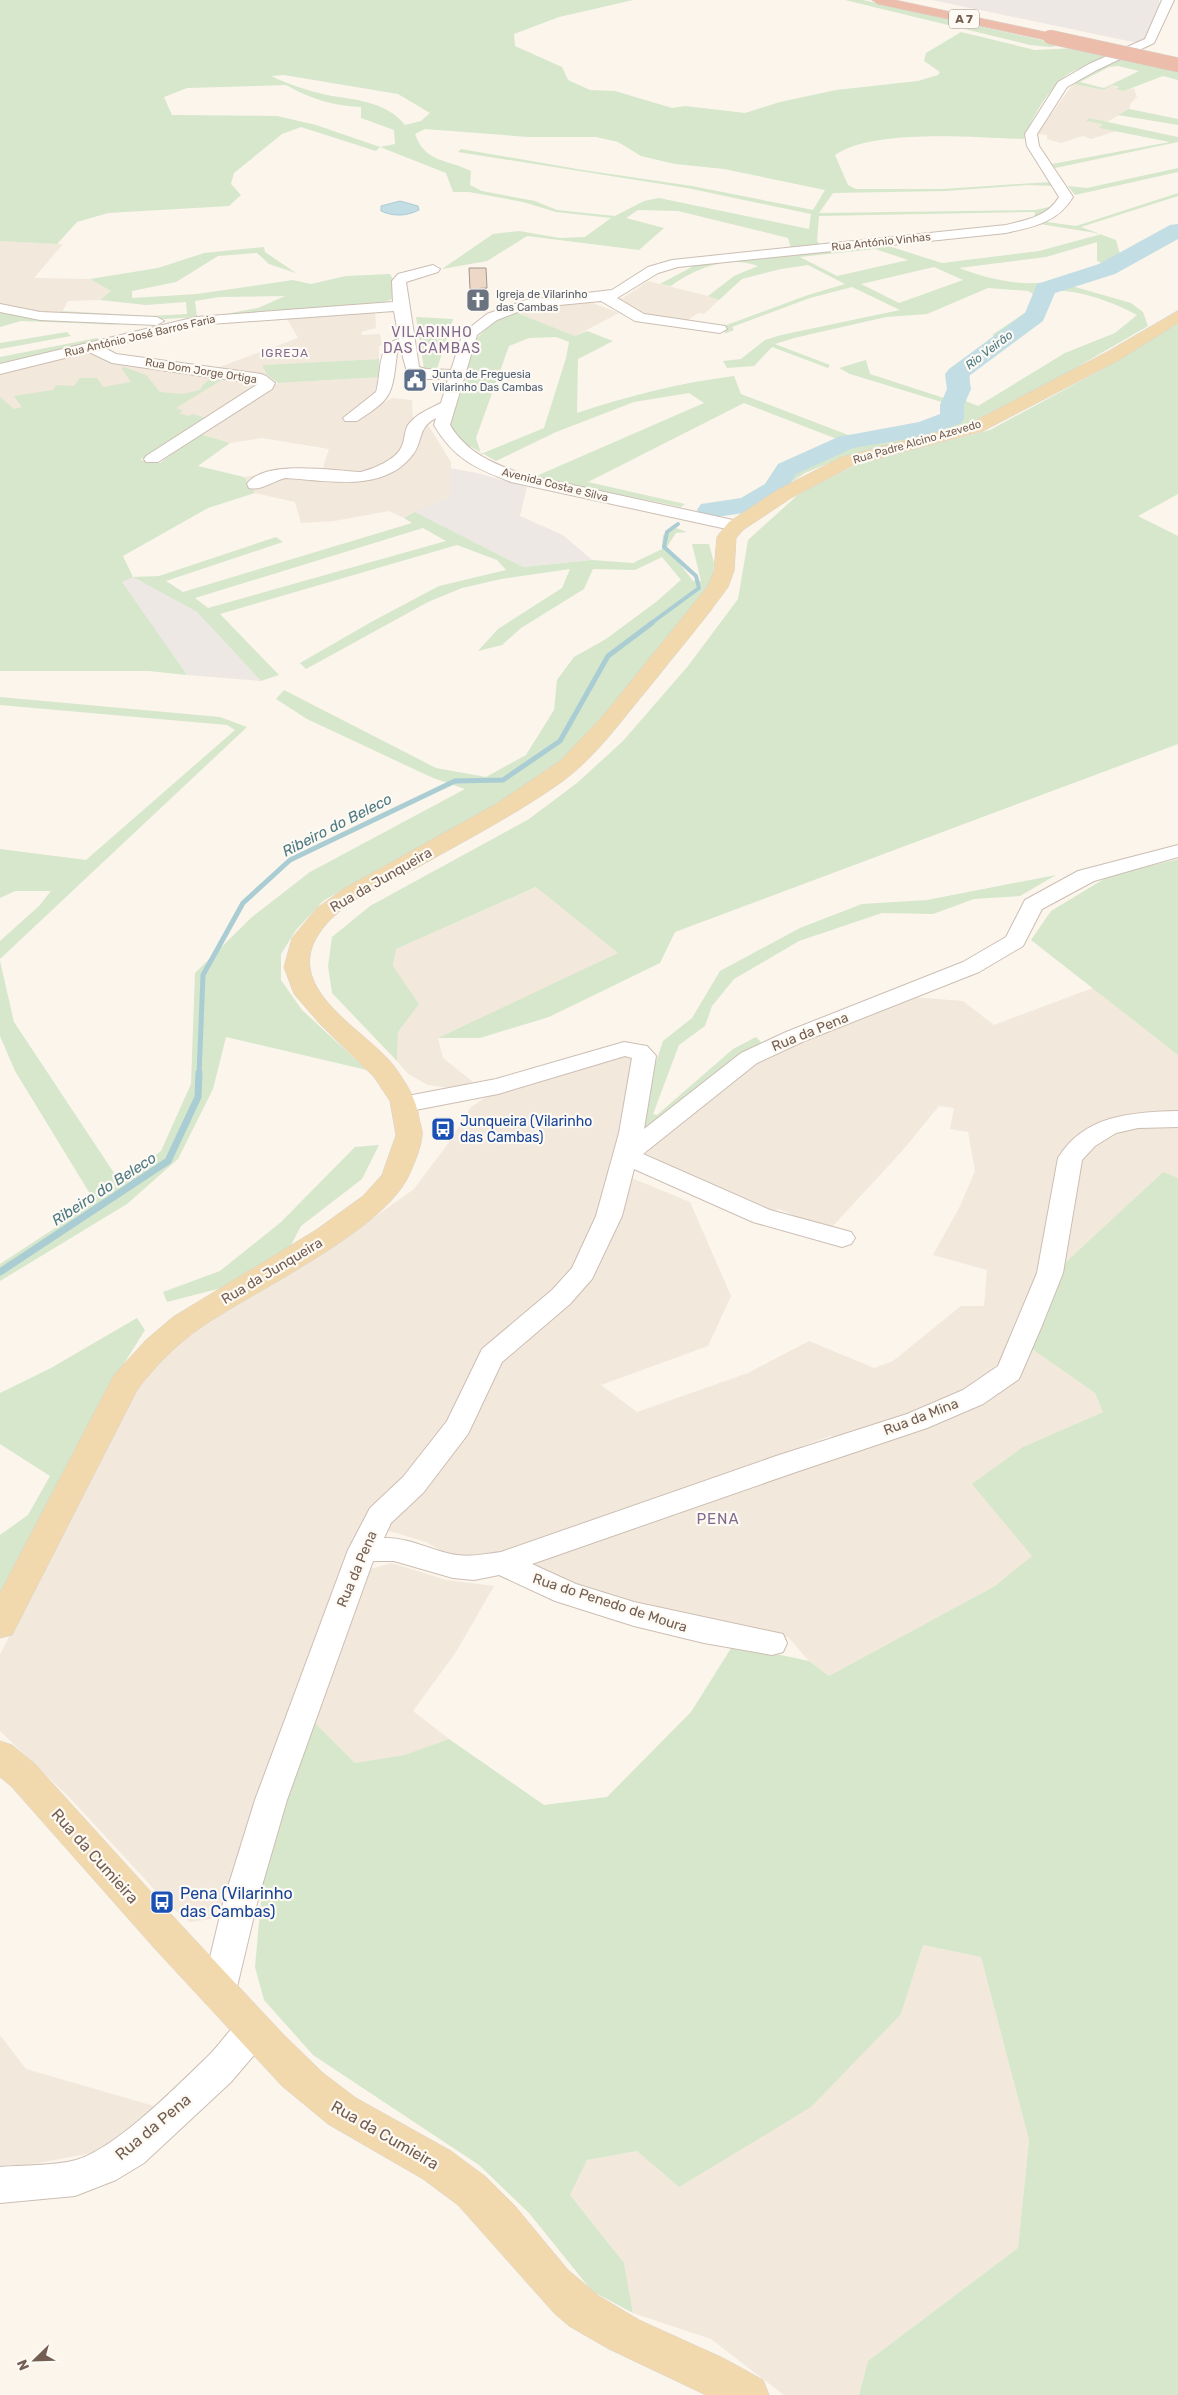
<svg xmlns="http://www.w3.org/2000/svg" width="1178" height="2395" viewBox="0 0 1178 2395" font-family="Rubik,sans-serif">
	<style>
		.residential { fill: #f2e8db }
		.industrial { fill: #ede8e4 }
		.green { fill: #d6e7cc; fill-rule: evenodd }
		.water { fill: #c2dde3; stroke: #aaccd3 }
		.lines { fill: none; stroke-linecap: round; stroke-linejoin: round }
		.stream-far2 { stroke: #aaccd3; stroke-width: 4 }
		.stream-far1 { stroke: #aaccd3; stroke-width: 5 }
		.stream { stroke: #aaccd3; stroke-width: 7 }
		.river { fill: #c2dde3; fill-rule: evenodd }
		.minor-casing { stroke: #ccbeb3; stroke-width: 2 }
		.major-casing { stroke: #d8d2ce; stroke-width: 1 }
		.highway-casing { stroke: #d8d2ce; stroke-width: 1 }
		.minor { fill: #fff; fill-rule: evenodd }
		.major { fill: #f1d9ad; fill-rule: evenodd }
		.highway { fill: #edbdab; fill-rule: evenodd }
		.highway-bridge-casing { stroke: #d8d2ce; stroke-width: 15; stroke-linecap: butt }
		.highway-bridge { stroke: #edbdab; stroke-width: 14 }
		.wall { fill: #ccb9ab }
		.building { fill: #edd7c7; stroke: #a6968b }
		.labels { text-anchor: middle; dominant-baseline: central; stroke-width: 4.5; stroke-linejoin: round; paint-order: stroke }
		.far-street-label { font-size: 11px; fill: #745e51; stroke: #fdf9f3 }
		.far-worship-label { font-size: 11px; fill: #5b616d; stroke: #fdf9f3; text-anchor: start }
		.far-service-label { font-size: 11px; fill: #4e5e75; stroke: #fdf9f3; text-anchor: start }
		.shield { fill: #fdf9f3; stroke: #9d8c82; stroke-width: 1 }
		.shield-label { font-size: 12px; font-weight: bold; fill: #745e51 }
		.far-water-label { font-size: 12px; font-style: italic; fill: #4d7a84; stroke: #fdf9f3 }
		.far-neighbourhood-label { font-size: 12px; letter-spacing: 1px; fill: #83698e; stroke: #fdf9f3 }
		.far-quarter-label { font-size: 14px; letter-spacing: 1px; fill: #83698e; stroke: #fdf9f3 }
		.street-label { font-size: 14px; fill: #745e51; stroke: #fdf9f3 }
		.transit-label { font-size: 14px; fill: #164399; stroke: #fdf9f3; text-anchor: start }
		.water-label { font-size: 15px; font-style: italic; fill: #4d7a84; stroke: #fdf9f3 }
		.neighbourhood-label { font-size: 15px; letter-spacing: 1px; fill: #83698e; stroke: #fdf9f3 }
		.near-street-label { font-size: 16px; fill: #745e51; stroke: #fdf9f3 }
		.near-transit-label { font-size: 16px; fill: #164399; stroke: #fdf9f3; text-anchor: start }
	</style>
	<rect width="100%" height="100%" fill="#fbf5ec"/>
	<path class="residential" d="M1073 84 1104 90 1112 85 1124 91 1134 88 1137 97 1131 103 1129 109 1107 122 1089 118 1087 121 1104 124 1100 128 1117 131 1091 139 1083 136 1061 143 1047 139V135L1037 134Z
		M0 241 63 244 34 278 90 279 111 291 100 300 68 301 60 316 0 305Z
		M648 281 708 296 719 300 704 314 698 313 682 324 665 321 611 303 617 298H623Z
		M590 302 619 313 575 336 515 312 529 308Z
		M375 311 376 328 361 332 362 335 380 334 382 345 379 346V359L262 365 267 375 264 377 214 369 298 338 286 317Z
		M78 352H93L118 364 124 362 258 382 261 387 189 431 0 418V372Z
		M381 377 370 401 352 421 392 398 412 400 413 420H425L451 462V496L404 518 389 511 334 521 301 523 295 502 255 493 244 477 294 470 322 471 329 449 262 438 230 443 197 433 278 383Z
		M537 887 619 954 438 1038 443 1058 473 1082 451 1088 428 1085 408 1074 397 1061 398 1032 419 1004 393 966 396 949Z
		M1093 988 1178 1055V1113L1090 1129 1010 1352 980 1381 936 1406 841 1439 830 1436 802 1446 800 1452 479 1561 451 1556 426 1542 386 1530 469 1428 501 1354 582 1286 629 1177 690 1202 731 1296 708 1346 601 1385 637 1412 748 1373 809 1341 874 1368 893 1361 961 1306H984L987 1270 933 1255 960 1206 975 1171 968 1132 950 1129 954 1108 939 1106 903 1150 832 1227 794 1219 791 1214 779 1209 769 1211 713 1188 645 1153 697 1108 762 1058 911 997 963 1001 994 1025Z
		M616 1056H627L635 1061 607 1192 576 1266 389 1497 367 1512 329 1605 228 1899 211 1919 190 1922 167 1903 70 1798 0 1731V1655L127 1401 181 1336 342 1240 414 1189 450 1141 471 1107 492 1093Z
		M1160 1123 1178 1124V1178L1162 1173 1066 1262 1070 1201 1081 1151 1114 1131Z
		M1032 1349 1095 1393 1103 1412 1023 1447 1032 1557 995 1586 829 1676 809 1661 788 1637 733 1629 681 1617 624 1598 542 1577 534 1560 969 1409 1017 1381Z
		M392 1563 446 1580 494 1586 456 1652 413 1711 449 1739 404 1755 355 1763 315 1723 370 1569Z
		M923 1945 981 1957 1029 2140 1018 2248 868 2361 859 2395H784L711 2339 633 2313 624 2263 570 2195 587 2160 637 2151 679 2187 901 2014Z
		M0 2035 26 2069 154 2106 131 2137 103 2151 0 2170Z"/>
	<path class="industrial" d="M932 0H1159V4L1143 44Z
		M450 468 477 473 527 487 520 516 563 535 592 560 523 567 415 512 451 496Z
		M133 577 197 612 261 681 187 675 121 582Z"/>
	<path class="green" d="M0 0H633L559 17 514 34 515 46 562 67 568 80 590 90 615 91 672 108 685 106 745 113 780 102 836 90 918 81 938 75 940 72 924 61 926 53 961 32 1035 50 1076 48 1111 56C1097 62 1083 66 1070 73 1052 83 1030 120 1024 139 974 138 876 128 835 155L848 185 856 189H942L1050 182 1053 186 1028 185 946 191 833 193 819 213 1036 210 1053 206 1034 218 1035 212 819 216 817 241 820 245 791 248 788 238 678 211 638 210 626 218 664 228 639 250 527 236 487 261 442 269 493 234 519 231 560 238 585 237 611 218 556 212 523 202 469 192H453L446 173 380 147 376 151 301 127 282 134 234 173 231 184 241 195 229 206 108 213 77 222 57 244 0 241ZM284 75 398 94 430 113 421 121 405 125C386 101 355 100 327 95 308 91 288 84 271 76ZM286 85C311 99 333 106 361 107V118L394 130 395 144 380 147 316 125 277 116 172 115 164 97 187 88ZM425 129 528 137H596L618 142 641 156 675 164 724 169 825 190 813 210 692 186 583 170 461 149 458 152 687 188 811 214 809 229 659 198 644 201 615 216 557 210 535 201 482 191 470 185 471 171C447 159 425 163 415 134Z
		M845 0H863L1063 45 1050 47 1030 45Z
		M1122 59 1178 71V80L1163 76 1124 91 1116 89 1119 87 1112 85 1104 90 1073 84 1108 63ZM1118 66 1139 71 1104 88 1080 82 1109 67Z
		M1129 109 1178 119V125L1118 115Z
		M1089 118 1178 137V142L1055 168 1052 164 1170 142 1099 128 1103 124 1086 121Z
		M1178 168V172L1075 195 1068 186 1087 188Z
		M1178 193V196L1081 227 1116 240 1120 254 1178 226V235L1119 268 1075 282V287L1131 303 1143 312 1148 326 1053 381 974 421 953 429 849 455 805 473 753 507 739 512 722 515 699 512 697 509C706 505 715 506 725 505 747 503 772 487 780 467L842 441 744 403 588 482 685 504 681 507 534 477 704 403 689 393 634 402 556 432 496 461 461 441 449 423 475 340 491 324 515 312 575 336 587 331 613 341 578 359 577 413C628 396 679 383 734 376L741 394 856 438 934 421 948 412 945 403 850 374 839 368 866 360 870 374 947 399 956 386 954 367 992 342 1004 346 970 371 969 388 963 400 978 406 1065 353 1115 333 1137 315C1117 304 1070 285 1049 293L1042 316 1003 339 992 335 1026 312 1035 295 1028 291 988 288 927 314 886 317 794 338 775 344 830 365 828 368 772 347 754 366 727 368 723 361 741 359 765 340 781 335 900 310 852 287 810 298 732 327 734 330 727 333 713 330 808 295 845 284 808 265 781 269 742 279 719 300 708 296 734 276 758 266C729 255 694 269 671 286L660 284 690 268 694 264 882 244 942 263 1039 251 1102 234 1040 224 1047 222 1076 226ZM1097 242V261L1102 263C1088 268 1073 276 1059 280 1026 288 990 280 959 268L1046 257ZM875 249 908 260 837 276 800 257ZM934 267 963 280 899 303 861 284ZM556 337 569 342 566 358 544 428 481 454 476 438 509 346 529 338Z
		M264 247 265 252 296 273 269 264 257 253 218 256 176 282 132 291V298L197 294 293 280 311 284 346 276 390 274 394 281 396 297 383 303 345 307 220 315 258 308 285 296 219 297 195 301 197 317 148 320 60 316 61 311 150 316 187 314 186 302 146 305 100 300 111 291 90 279 158 268 204 253Z
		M0 311 36 318 126 325 21 321 0 327Z
		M416 317 453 319 437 369H424Z
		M1178 323V494L1138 516 1178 536V744L675 932 660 963 549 1017 480 1038H438L618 953 536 887 396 949 393 966 419 1004 398 1032 397 1061 332 993 328 966 332 937 370 906 529 819 577 783 623 741 688 666 738 599 748 540 800 493 858 464 990 430 1110 365Z
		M67 332 71 336 0 349V343Z
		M97 338 100 341 0 366V357Z
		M379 359 381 377 278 383 267 375 262 365Z
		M124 367 146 375 160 392 183 394 200 390 202 386 215 374 228 376 176 408 183 411 179 413 189 416 193 414 208 419 140 460 160 463 197 433 230 443 198 466 244 477 255 493 208 508 123 556 133 577 159 576 276 537 283 542 166 581 183 592 412 523 404 518 415 512 523 567 592 560 633 563 662 549 663 535 676 528 687 532 676 533 667 547 693 581H701L692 544H709L714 563 712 587 584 743 538 779 493 809 393 861 323 901 296 930 281 954V980L302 1010 367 1070 226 1037 213 1089 178 1159 127 1204 0 1281V1264L95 1202 15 1071 0 1036V961L14 1022 120 1182 161 1151 191 1084 195 973 252 917 310 872 465 789 433 778 307 719 276 699 284 690 436 768 486 777 526 755 554 710 557 680 574 657 606 639 656 602 681 580 662 557 635 570 593 569 584 589 521 628 502 645 478 651 498 629 562 588 570 569 501 579 462 588 428 602 306 669 300 663 373 621 439 586 506 570 497 560 457 545 220 614 279 675 261 681 197 612 133 577 122 582 187 675 149 671H0V397L14 409 22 407 14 396 53 390 56 385 74 386 80 378H97L103 387 131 382 122 369ZM423 528 446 541 208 608 195 598Z
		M0 697 220 717 247 727 0 959V941L39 906 51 891H15L0 898V849L86 860 235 730 227 725 0 705Z
		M1178 859V1055L1031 940 1051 911 1109 876Z
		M1056 875 1020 896 974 899 933 914 882 913 799 941 734 979 712 1006 705 1026 679 1045 653 1114 657 1115 733 1049 756 1037 764 1045 652 1127 642 1126 650 1080 663 1041 692 1018 720 971 800 928 862 904 927 900Z
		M379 1145 362 1179 301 1226 290 1247 229 1286 167 1302 163 1292 220 1271 281 1222 355 1147Z
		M1163 1172 1178 1178V2395H859L868 2361 1018 2248 1029 2140 981 1957 923 1945 901 2014 811 2107 679 2187 637 2151 587 2160 570 2195 624 2263 633 2313 592 2291 529 2213 479 2165 313 2055 264 2000 255 1967 264 1867 315 1723 355 1763 404 1755 449 1739 544 1805 607 1797 691 1712 733 1645 809 1661 829 1676 995 1586 1032 1556 972 1484 1023 1447 1103 1412 1095 1393 1032 1349 1066 1262Z
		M137 1318 145 1330 98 1405 75 1463 0 1603V1535L28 1515 50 1476 0 1444V1393L51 1368Z"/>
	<path class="water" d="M400 201 418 206 419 210C407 216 394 217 381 211V206Z"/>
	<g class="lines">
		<path class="stream-far2" d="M650 624 699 588 696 576 664 547 667 532 678 524"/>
		<path class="stream-far1" d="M199 1075 203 975 243 903 290 860 455 781 503 780 560 741 608 656 652 623"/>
		<path class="stream" d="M0 1272 168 1161 198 1097 199 1073"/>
		<path class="river" d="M1178 224V239L1115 274 1055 293 1043 321 969 376 971 389 964 405V418L961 423 925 436 853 448 796 474 783 495 757 511 710 518 701 516 697 510 701 504 741 498 765 484 778 464 838 437 919 422 940 414V405L947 389 945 374 949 369 1025 313 1037 284 1099 264 1170 225Z"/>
		<g class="minor-casing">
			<path id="minor" d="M1162 0H1174L1154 43 1097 70 1067 87 1037 134 1039 146 1073 197C1057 223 1033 227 1006 233L678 267 658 273 617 298 644 314 725 326 727 329 720 333 635 321 601 301 528 308 497 320 477 335 450 425C467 453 492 463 522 474L742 522 745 526 742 530 736 531 511 482C475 468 454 459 434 425L436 418C416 428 424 444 410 458 380 493 325 480 285 478 273 481 261 491 249 488L247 484C264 459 334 471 361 472 373 469 395 460 401 448 405 441 404 432 408 425 416 414 429 409 441 403L448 379H423L407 372 401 350 397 353C392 395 393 398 357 421H345L343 418 376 392C382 374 376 344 399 339L394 311 196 325 105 348 116 354 261 374 266 376 275 383 272 389 158 462H146L144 459 146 456 258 384 112 363 89 352 0 374V364L196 317 393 302 392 281 398 274 433 265 440 269 438 272 406 282 419 367 426 369 451 370 463 333 487 314 526 300 612 290 648 267 672 260 1006 225C1027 220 1048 216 1059 197L1027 146 1025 134 1058 82 1089 64 1145 39Z
				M0 304 40 312 157 317 164 321 157 325 40 320 0 312Z
				M1178 845V857L1094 881 1042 909 1023 946 979 972 802 1042 757 1063 643 1154 770 1210 851 1232 855 1238 851 1244 842 1247 753 1222 634 1169 622 1216 592 1279 570 1304 502 1362 468 1434 423 1493 391 1523 384 1538C406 1537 429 1549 451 1554 468 1558 484 1554 501 1552L776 1456 907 1414 963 1390 998 1366 1037 1273 1058 1158C1084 1115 1132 1112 1178 1111V1127L1138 1128 1116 1133 1095 1146 1082 1160 1063 1273 1041 1328 1019 1379 983 1404 927 1428 796 1472 532 1564 576 1584 634 1602 783 1634 787 1643 783 1652 772 1655 704 1643 634 1626 555 1601 499 1575 474 1580 453 1578 394 1561H373L287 1800 257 1903 236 1991 231 2002 219 2007 207 2002 202 1991 223 1903 255 1800 348 1550 370 1508 403 1477 447 1421 482 1349 552 1290 572 1268 596 1216 619 1133 632 1058 625 1056 498 1094 405 1112 397 1110 393 1104 397 1098 496 1079 624 1042 647 1046 656 1056 644 1129 741 1053 786 1032 963 962 1006 937 1025 900 1078 871Z
				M254 2013 266 2017 271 2029 266 2041 231 2082 144 2163 116 2180 75 2196 0 2203V2167C23 2165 54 2166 76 2160 116 2148 174 2089 205 2059 222 2044 232 2021 254 2013Z"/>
		</g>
		<g class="major-casing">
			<path id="major" d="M1178 311V323L1119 360 983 431 854 465 791 498 743 530 736 538 734 571 728 587C704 621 677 652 651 685 623 718 598 755 563 781 518 813 468 839 420 866 386 884 340 901 318 935 283 990 366 1030 394 1066 406 1083 416 1098 419 1118 420 1124 423 1131 422 1136 421 1148 414 1164 409 1175 384 1231 253 1291 200 1328 176 1345 155 1366 137 1390L12 1635 0 1638V1593L114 1375 146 1340 173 1317 316 1230 363 1196 382 1175 396 1135 390 1101 374 1077 320 1024 294 994 284 967 292 938 317 908 345 888 496 804 560 761 603 716 708 586 714 571 717 537 720 533 729 522 777 490 842 457 971 423 1107 352Z
				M0 1741 12 1745 35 1764 182 1926 283 2034 323 2073 356 2098 451 2151 486 2177 515 2206 568 2270 599 2296 639 2320 723 2358 763 2380 769 2395H706L609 2349 569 2326 554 2313 458 2205 423 2179 328 2124 282 2086 156 1950 11 1786 0 1777Z"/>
		</g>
		<g class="highway-casing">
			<path id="highway" d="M872 0H895L1050 33 1056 37 1050 41 878 4Z"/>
		</g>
		<use href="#minor" class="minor"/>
		<use href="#major" class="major"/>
		<use href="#highway" class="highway"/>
		<g class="highway-bridge-casing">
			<path id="highway-bridge" d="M1050 37 1178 65"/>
		</g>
		<use href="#highway-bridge" class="highway-bridge"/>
	</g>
	<path class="wall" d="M469 268 487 288 488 307H471Z"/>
	<path class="building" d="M469 268H486L487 288 470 289Z"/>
	<defs>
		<g id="church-square" transform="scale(1.25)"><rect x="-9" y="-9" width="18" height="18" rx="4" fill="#6b7280" stroke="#fdf9f3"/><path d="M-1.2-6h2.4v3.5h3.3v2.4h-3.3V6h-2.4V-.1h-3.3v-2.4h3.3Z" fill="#fff"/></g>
		<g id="civic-square" transform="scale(1.25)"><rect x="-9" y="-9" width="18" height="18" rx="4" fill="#5c6f8a" stroke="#fdf9f3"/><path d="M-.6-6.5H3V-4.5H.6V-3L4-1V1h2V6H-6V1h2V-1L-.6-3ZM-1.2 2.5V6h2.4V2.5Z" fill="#fff"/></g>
		<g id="bus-square" transform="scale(1.25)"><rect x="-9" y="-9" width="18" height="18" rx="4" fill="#1a4fb4" stroke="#fdf9f3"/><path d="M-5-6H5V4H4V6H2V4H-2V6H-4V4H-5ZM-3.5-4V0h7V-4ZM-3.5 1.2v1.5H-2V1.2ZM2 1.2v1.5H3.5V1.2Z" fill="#fff"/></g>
	</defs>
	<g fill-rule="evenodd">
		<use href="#church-square" x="478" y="300"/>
		<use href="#civic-square" x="415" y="380"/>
		<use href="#bus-square" x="443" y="1129"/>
		<use href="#bus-square" x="162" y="1902"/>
	</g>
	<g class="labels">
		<g class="far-street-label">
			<text transform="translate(881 242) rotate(-6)">Rua António Vinhas</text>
			<text transform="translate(140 336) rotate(-13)">Rua António José Barros Faria</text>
			<text transform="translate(201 371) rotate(9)">Rua Dom Jorge Ortiga</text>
			<text transform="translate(917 442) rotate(-16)">Rua Padre Alcino Azevedo</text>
			<text transform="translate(555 485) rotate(14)">Avenida Costa e Silva</text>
		</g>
		<g class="far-worship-label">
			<text x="496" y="294">Igreja de Vilarinho<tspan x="496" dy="13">das Cambas</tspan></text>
		</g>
		<g class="far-service-label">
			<text x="432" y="374">Junta de Freguesia<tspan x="432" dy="13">Vilarinho Das Cambas</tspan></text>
		</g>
		<rect class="shield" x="949" y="9.5" width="30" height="19" rx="4"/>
		<g class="shield-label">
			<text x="964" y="19">A 7</text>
		</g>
		<g class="far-water-label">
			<text transform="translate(989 350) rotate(-37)">Rio Veirão</text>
		</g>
		<g class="far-neighbourhood-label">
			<text x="285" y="353">IGREJA</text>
		</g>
		<g class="far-quarter-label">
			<text x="432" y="332">VILARINHO<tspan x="432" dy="16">DAS CAMBAS</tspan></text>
		</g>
		<g class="street-label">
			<text transform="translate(381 880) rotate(-30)">Rua da Junqueira</text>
			<text transform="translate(810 1032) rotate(-22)">Rua da Pena</text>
			<text transform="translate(272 1271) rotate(-31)">Rua da Junqueira</text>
			<text transform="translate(921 1417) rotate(-21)">Rua da Mina</text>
			<text transform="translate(357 1569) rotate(-67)">Rua da Pena</text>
			<text transform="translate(610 1603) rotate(18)">Rua do Penedo de Moura</text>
		</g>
		<g class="transit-label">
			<text x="460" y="1121">Junqueira (Vilarinho<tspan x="460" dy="16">das Cambas)</tspan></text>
		</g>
		<g class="water-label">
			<text transform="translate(337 825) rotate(-27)">Ribeiro do Beleco</text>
			<text transform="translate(104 1189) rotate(-33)">Ribeiro do Beleco</text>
		</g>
		<g class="neighbourhood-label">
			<text x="718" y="1519">PENA</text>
		</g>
		<g class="near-street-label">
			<text transform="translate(95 1856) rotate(48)">Rua da Cumieira</text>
			<text transform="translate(153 2127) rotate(-40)">Rua da Pena</text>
			<text transform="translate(385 2135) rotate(30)">Rua da Cumieira</text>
		</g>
		<g class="near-transit-label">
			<text x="180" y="1893">Pena (Vilarinho<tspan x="180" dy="18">das Cambas)</tspan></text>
		</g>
	</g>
	<g transform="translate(35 2360) rotate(247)" stroke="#fdf9f3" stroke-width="4" paint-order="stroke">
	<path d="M0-4L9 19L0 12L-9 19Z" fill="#745e51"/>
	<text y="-8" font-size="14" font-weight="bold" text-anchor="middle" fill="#745e51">N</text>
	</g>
</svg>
